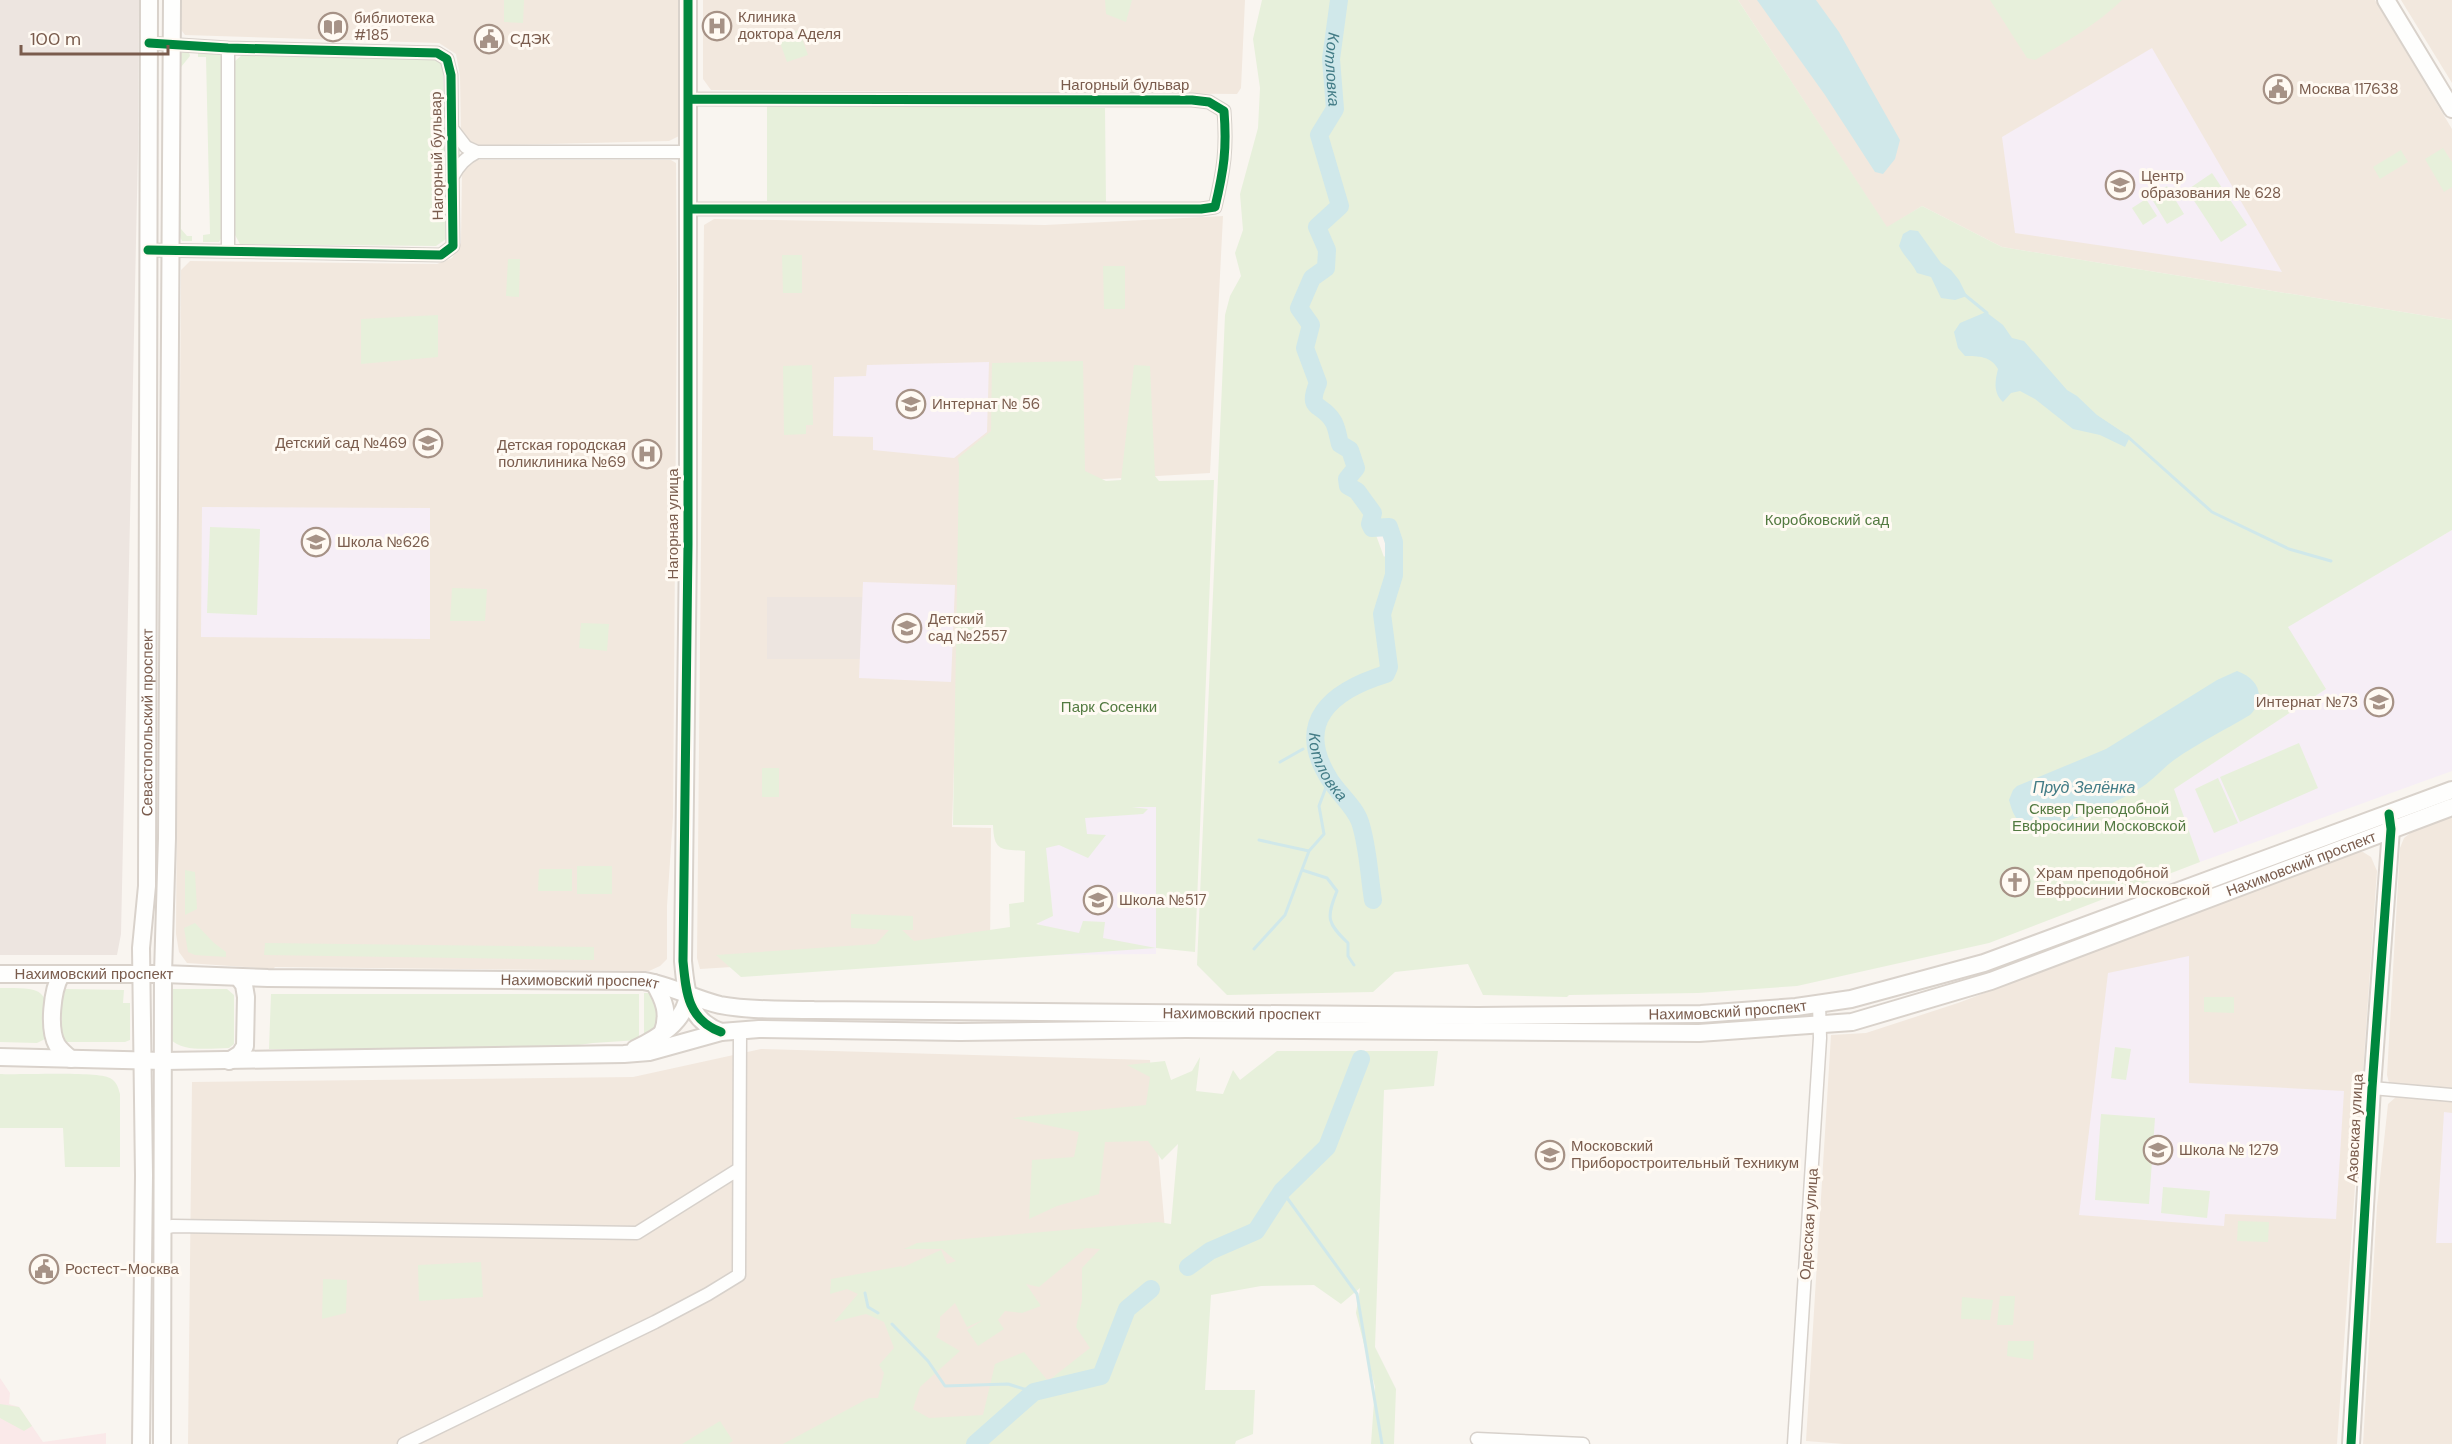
<svg xmlns="http://www.w3.org/2000/svg" width="2452" height="1444" viewBox="0 0 2452 1444" font-family="'DM Sans',sans-serif">
	<style>
		.residential { fill: #f2e8de }
		.industrial { fill: #ede5e0 }
		.education { fill: #f6eef6 }
		.medical { fill: #fae9e9 }
		.green { fill: #e7f0db; fill-rule: evenodd }
		.water { fill: #d0e8ea }
		.lines { fill: none; stroke-linecap: round; stroke-linejoin: round }
		.stream { stroke: #d0e8ea; stroke-width: 3 }
		.river { stroke: #d0e8ea; stroke-width: 18 }
		.street-casing { stroke: #d7d1cb; stroke-width: 15 }
		.secondary-casing { stroke: #d9d2cb; stroke-width: 20 }
		.street { stroke: #fefefd; stroke-width: 12 }
		.secondary { stroke: #fefefd; stroke-width: 16 }
		.cycleway-casing { stroke: #fffaf3; stroke-width: 13 }
		.cycleway { stroke: #00873e; stroke-width: 9 }
		.labels { text-anchor: middle; dominant-baseline: central; stroke-width: 6; stroke-linejoin: round; paint-order: stroke }
		.poi-label { font-size: 15px; fill: #7a5c4d; stroke: #fffaf3; text-anchor: start }
		.street-label { font-size: 15px; fill: #7a5c4d; stroke: #fffaf3 }
		.park-label { font-size: 15px; fill: #537a41; stroke: #fffaf3 }
		.water-label { font-size: 16px; font-style: italic; fill: #437c86; stroke: #fffaf3 }
	</style>
	<rect width="100%" height="100%" fill="#f9f5f0"/>
	<path class="residential" d="M179 0H681L679 136 669 141 467 146 461 138 460 76 456 54 439 43 185 35 179 27Z
		M703 0H1245L1241 88 1237 94 711 90 703 79Z
		M1738 0H2375L2452 129V320L2002 247 1922 206 1887 228Z
		M2401 0H2452V83Z
		M472 160H671L676 163 677 288 673 817 667 906V959L660 966 649 971 275 967 273 969 187 963 179 952 176 934 181 270 190 261 437 264 452 258 461 243 462 172Z
		M1223 216 1210 473 963 487 952 827 991 828 990 953H953L700 969 697 958 704 225 714 219 1045 225Z
		M2452 816V1090L2396 1087 2389 1083 2387 1075 2400 848 2404 838 2413 831Z
		M2356 852H2363L2371 857 2377 871 2337 1444H1844L1806 1441 1831 1035 1866 1033 1958 1003Z
		M761 1049 1150 1060 1184 1444H188L192 1082 633 1077Z
		M2396 1097 2452 1102V1444H2363L2377 1206 2388 1104Z"/>
	<path class="industrial" d="M0 0H139L138 150 121 934 117 955H0Z
		M767 597H863L860 659H767Z"/>
	<path class="education" d="M2152 48 2282 272 2015 233 2002 137Z
		M989 362 987 432 954 458 873 450V437L833 436 834 377 866 376 867 365Z
		M202 507 430 508V639L201 637Z
		M2452 530V771L2200 862 2173 789 2326 689 2287 627Z
		M863 582 955 585 951 682 859 678Z
		M1039 807H1156V954L1039 955Z
		M2189 956V1083L2344 1091 2336 1219 2225 1214 2224 1226 2079 1215 2108 973Z
		M2444 1112 2452 1113V1243H2436Z"/>
	<path class="medical" d="M0 1378 10 1393 9 1404 19 1407 43 1442 106 1433V1444H0Z"/>
	<path class="green" d="M504 0H524L523 23 504 22Z
		M1105 0H1132L1126 22 1106 14Z
		M1262 0H1738L1887 227 1922 206 2002 247 2452 320V530L2288 627 2326 689 2174 789 2200 862 1989 943 1797 986 1698 993 1569 995 1567 997 1483 995 1468 964 1395 972 1373 992 1227 995 1197 965 1225 315 1230 296 1241 276 1235 253 1243 230 1240 194 1258 128 1260 88 1253 39ZM1390 526 1396 542 1384 557 1373 527Z
		M1990 0H2122C2096 25 2066 42 2035 60L2027 58Z
		M799 30 808 55 787 62 778 37Z
		M183 52H189L190 56 181 67V229L187 236H192V241H182L180 237 178 55Z
		M198 52 220 53 223 57 222 237 219 242H203V235L210 234 206 57H198Z
		M242 55 436 59 443 66 446 239 436 246 240 244 235 235V61Z
		M767 106 1105 108 1106 204 767 201Z
		M2443 148 2452 162V187L2444 192 2425 159Z
		M2401 150 2408 162 2380 179 2373 167Z
		M2212 173 2247 225 2221 242 2187 190Z
		M2167 186 2184 214 2167 224 2150 196Z
		M2146 199 2157 216 2143 225 2132 208Z
		M782 255H802V293H783Z
		M508 259H520L519 297 506 296Z
		M1103 266H1125V309H1104Z
		M438 315V357L361 364V319Z
		M1083 361 1085 471 1106 481 1121 480 1134 365 1150 366 1155 476 1159 481 1214 480 1195 952 1156 948 741 977 716 955 876 944 889 930 851 928V914L913 916V930H902L914 941 1010 927 1009 904 1024 902 1025 851C1001 849 994 852 993 825H953L959 466 958 458 991 431 992 363ZM1132 807H1156V948L1103 938 1105 922 1083 921 1079 933 1036 924 1053 916 1046 848 1059 845 1088 858 1106 835 1087 834 1085 818 1143 814 1148 809Z
		M812 365 813 425H806V434L784 435 783 366Z
		M210 527 260 529 257 615 207 613Z
		M452 588 487 589 485 621H450Z
		M581 623 609 624 607 651 579 648Z
		M2299 743 2318 788 2240 822 2220 777Z
		M762 768H779V797H762Z
		M2218 778 2238 823 2214 833 2195 789Z
		M577 866H612V894H577Z
		M539 869H572V891H538Z
		M185 870 195 872 197 909 185 915Z
		M195 923 214 943 226 952V957L195 955 188 952 184 928Z
		M265 943 594 947V960L264 955Z
		M0 988C49 988 47 989 47 1038L37 1043 0 1042Z
		M66 989 124 990 123 1003H130V1040L125 1042H65L62 1034V992Z
		M168 989H227L234 995V1044L229 1048C211 1048 184 1053 170 1039Z
		M644 993H650L655 1000 659 1026 644 1037Z
		M271 994H639V1040L593 1043 543 1050 269 1049Z
		M2204 997H2234V1013L2204 1012Z
		M2115 1047 2131 1049 2126 1080 2111 1078Z
		M1277 1051H1438L1434 1086 1384 1090 1375 1347 1396 1389 1394 1444H1371L1375 1387 1356 1313 1360 1288 1341 1304 1314 1285 1261 1286 1211 1295 1205 1390H1255L1253 1434 1236 1441 1235 1444H783L869 1398H878L884 1373 879 1365 894 1348 884 1322 866 1314 834 1322 858 1294 847 1289 830 1294 831 1279 902 1266 901 1268 941 1250 947 1264 956 1261 942 1249H904L917 1243 1158 1222 1171 1224 1178 1144 1162 1160 1148 1141 1105 1142 1099 1194 1057 1206 1029 1219 1032 1160 1074 1157 1079 1132 1012 1118 1146 1105 1150 1077 1127 1065 1165 1061 1171 1080 1192 1071 1200 1057 1196 1091 1223 1094 1233 1070 1240 1080ZM1086 1248 1100 1249 1082 1268V1301L1076 1327 1090 1348 1048 1381 1024 1352 995 1364 983 1415 929 1418 913 1409 920 1387 960 1351 936 1337 940 1329V1317L955 1303 967 1327 983 1320 967 1330 978 1346 1004 1329 998 1320 1005 1311 1022 1313 1041 1306 1026 1284 1039 1287Z
		M0 1074C21 1075 96 1071 110 1078 117 1082 118 1087 120 1094V1167H65L63 1128H0Z
		M2101 1114 2155 1118 2149 1204 2095 1200Z
		M2163 1187 2210 1191 2207 1218 2161 1213Z
		M2238 1221 2269 1222 2268 1242 2237 1241Z
		M481 1262 483 1297 419 1301 418 1265Z
		M323 1279 347 1280 346 1313 322 1319Z
		M2000 1296H2015L2013 1325H1997Z
		M1962 1297 1993 1300 1990 1320 1961 1319Z
		M2008 1341H2034L2033 1360 2007 1356Z
		M0 1404 19 1407 32 1426 24 1431 0 1418Z
		M720 1421 733 1441 728 1444H682Z"/>
	<path class="water" d="M1757 0H1816L1839 32 1900 140 1895 159 1883 174 1875 172 1825 95Z
		M1910 230 1918 231 1941 263 1951 270 1959 280 1967 296 1955 300 1941 298 1931 277 1917 273C1912 262 1904 257 1899 246L1903 234Z
		M1986 312 2003 325 2012 338 2024 341 2067 390 2077 396 2097 415 2130 437 2125 447 2100 435 2073 429 2035 399 2020 391 2011 393 2003 402C1993 393 1995 381 1998 369 1991 356 1978 356 1965 356L1958 348 1954 332 1960 323Z
		M2237 671C2258 678 2267 697 2250 715 2225 730 2198 743 2174 760 2163 768 2154 779 2142 787 2122 800 2048 835 2026 826 2015 821 2012 811 2009 800L2013 790 2017 786 2106 749 2217 680Z"/>
	<g class="lines">
		<path class="stream" d="M1965 295 1987 313
			M2127 436 2212 512 2289 549 2331 561
			M1310 745 1314 743
			M1280 762 1303 749
			M1259 840 1309 851
			M1302 870 1327 878 1337 891C1326 918 1327 923 1348 943V956L1354 965
			M1254 949 1285 915 1309 851 1324 834 1319 806 1329 779
			M1282 1191 1357 1294 1382 1444
			M865 1293 868 1307 878 1313
			M892 1324 928 1361 945 1386 1008 1384 1034 1392"/>
		<g class="river">
			<path id="s1" d="M1339 0 1331 59 1335 109 1319 135 1340 206 1317 227 1327 250 1326 268 1312 278 1299 308 1311 325 1305 348 1318 383C1306 412 1322 402 1333 421 1337 427 1338 437 1340 444L1350 450 1356 468 1347 479 1348 486 1357 491 1373 513 1370 524 1372 528 1389 527 1394 542V575L1382 614 1389 667 1386 674C1331 691 1293 722 1330 780 1339 794 1355 807 1360 822 1368 846 1369 875 1373 900"/>
			<path d="M1188 1267 1210 1251 1256 1231 1282 1191 1327 1147 1361 1059"/>
			<path d="M975 1444 1034 1392 1101 1376 1127 1309 1151 1289"/>
		</g>
		<g class="street-casing">
			<path id="street" d="M688 99 1192 100 1209 102 1224 111C1227 149 1224 169 1215 207L1201 209H689
				M453 130 466 147 477 152H688
				M453 176C459 165 465 158 477 152
				M148 250 441 255 453 246 451 75 447 59 437 53 228 48 149 43
				M228 251V48
				M2372 1088 2452 1095
				M163 1228 173 1226 637 1233 739 1169
				M1477 1439 1583 1444
				M404 1444 655 1322 708 1294 739 1275 740 1030
				M1794 1444 1820 1038 1819 1004"/>
		</g>
		<g class="secondary-casing">
			<g id="secondary">
				<path d="M688 0V544L683 961C686 993 688 1020 721 1032"/>
				<path d="M2386 0 2452 109"/>
				<path id="s2" d="M0 974H163L268 978 644 981C670 985 694 999 720 1005 751 1011 783 1009 814 1010L1478 1016 1701 1014 1796 1007 1851 999 1984 963 2452 790"/>
				<path d="M61 975C52 990 48 1029 57 1045 61 1051 66 1055 71 1059"/>
				<path d="M654 983C664 1000 670 1014 662 1034"/>
				<path d="M635 1049C658 1038 685 1022 688 995"/>
				<path id="s3" d="M0 1057 164 1061 624 1054 649 1052 721 1032 759 1029 960 1032 1186 1029 1699 1033 1852 1022 1991 981 2452 807"/>
				<path d="M229 1061 240 1054 245 1046 246 997 244 985 238 977"/>
				<path id="s4" d="M141 1444 144 1175 141 948 147 886 149 0"/>
				<path d="M162 1444 163 974 167 838 172 0"/>
				<path d="M2351 1444 2372 1088 2391 829 2390 821"/>
			</g>
		</g>
		<use href="#street" class="street"/>
		<use href="#secondary" class="secondary"/>
		<g class="cycleway-casing">
			<path id="cycleway" d="M688 0V544L683 961C686 993 688 1020 721 1032
				M688 99 1192 100 1209 102 1224 111C1227 149 1224 169 1215 207L1201 209H689
				M148 250 441 255 453 246 451 75 447 59 437 53 228 48 149 43
				M2351 1444 2372 1088 2391 829 2389 814"/>
		</g>
		<use href="#cycleway" class="cycleway"/>
	</g>
	<defs>
		<g id="hospital-ring" transform="scale(1.5)"><circle r="9.5" fill="#fffaf3" stroke="#a69286" stroke-width="1.5"/><path d="M-5-5h3v3.5h4V-5h3V5h-3V1.5h-4V5h-3Z" fill="#a69286"/></g>
		<g id="library-ring" transform="scale(1.5)"><circle r="9.5" fill="#fffaf3" stroke="#a69286" stroke-width="1.5"/><path d="M-6-4Q-3-5.5-.7-3.5V5Q-3 3-6 4ZM6-4Q3-5.5 .7-3.5V5Q3 3 6 4Z" fill="#a69286"/></g>
		<g id="civic-ring" transform="scale(1.5)"><circle r="9.5" fill="#fffaf3" stroke="#a69286" stroke-width="1.5"/><path d="M-.6-6.5H3V-4.5H.6V-3L4-1V1h2V6H-6V1h2V-1L-.6-3ZM-1.2 2.5V6h2.4V2.5Z" fill="#a69286"/></g>
		<g id="school-ring" transform="scale(1.5)"><circle r="9.5" fill="#fffaf3" stroke="#a69286" stroke-width="1.5"/><path d="M0-5L7-2L0 1L-7-2ZM-4 1L0 2.5L4 1V4Q0 6-4 4Z" fill="#a69286"/></g>
		<g id="church-ring" transform="scale(1.5)"><circle r="9.5" fill="#fffaf3" stroke="#a69286" stroke-width="1.5"/><path d="M-1.2-6h2.4v3.5h3.3v2.4h-3.3V6h-2.4V-.1h-3.3v-2.4h3.3Z" fill="#a69286"/></g>
		<g id="university-ring" transform="scale(1.5)"><circle r="9.5" fill="#fffaf3" stroke="#a69286" stroke-width="1.5"/><path d="M0-5L7-2L0 1L-7-2ZM-4 1L0 2.5L4 1V4Q0 6-4 4Z" fill="#a69286"/></g>
	</defs>
	<g fill-rule="evenodd">
		<use href="#hospital-ring" x="717" y="26"/>
		<use href="#library-ring" x="333" y="27"/>
		<use href="#civic-ring" x="489" y="39"/>
		<use href="#civic-ring" x="2278" y="89"/>
		<use href="#school-ring" x="2120" y="185"/>
		<use href="#school-ring" x="911" y="404"/>
		<use href="#school-ring" x="428" y="443"/>
		<use href="#hospital-ring" x="647" y="454"/>
		<use href="#school-ring" x="316" y="542"/>
		<use href="#school-ring" x="907" y="628"/>
		<use href="#school-ring" x="2379" y="702"/>
		<use href="#church-ring" x="2015" y="882"/>
		<use href="#school-ring" x="1098" y="900"/>
		<use href="#school-ring" x="2158" y="1150"/>
		<use href="#university-ring" x="1550" y="1155"/>
		<use href="#civic-ring" x="44" y="1269"/>
	</g>
	<g class="labels">
		<g class="poi-label">
			<text x="738" y="17">Клиника<tspan x="738" dy="17">доктора Аделя</tspan></text>
			<text x="354" y="18">библиотека<tspan x="354" dy="17">#185</tspan></text>
			<text x="510" y="39">СДЭК</text>
			<text x="2299" y="89">Москва 117638</text>
			<text x="2141" y="176">Центр<tspan x="2141" dy="17">образования № 628</tspan></text>
			<text x="932" y="404">Интернат № 56</text>
			<text x="407" y="443" text-anchor="end">Детский сад №469</text>
			<text x="626" y="445" text-anchor="end">Детская городская<tspan x="626" dy="17">поликлиника №69</tspan></text>
			<text x="337" y="542">Школа №626</text>
			<text x="928" y="619">Детский<tspan x="928" dy="17">сад №2557</tspan></text>
			<text x="2358" y="702" text-anchor="end">Интернат №73</text>
			<text x="2036" y="873">Храм преподобной<tspan x="2036" dy="17">Евфросинии Московской</tspan></text>
			<text x="1119" y="900">Школа №517</text>
			<text x="1571" y="1146">Московский<tspan x="1571" dy="17">Приборостроительный Техникум</tspan></text>
			<text x="2179" y="1150">Школа № 1279</text>
			<text x="65" y="1269">Ростест-Москва</text>
		</g>
		<g class="street-label">
			<text x="1125" y="85">Нагорный бульвар</text>
			<text transform="translate(437 156) rotate(-91)">Нагорный бульвар</text>
			<text transform="translate(673 524) rotate(-90)">Нагорная улица</text>
			<text stroke="none"><textPath href="#s4" startOffset="722">Севастопольский проспект</textPath></text>
			<text stroke="none"><textPath href="#s3" startOffset="2332">Нахимовский проспект</textPath></text>
			<text stroke="none"><textPath href="#s2" startOffset="94">Нахимовский проспект</textPath></text>
			<text stroke="none"><textPath href="#s2" startOffset="580">Нахимовский проспект</textPath></text>
			<text stroke="none"><textPath href="#s2" startOffset="1732">Нахимовский проспект</textPath></text>
			<text stroke="none"><textPath href="#s2" startOffset="1246">Нахимовский проспект</textPath></text>
			<text transform="translate(2355 1128) rotate(-87)">Азовская улица</text>
			<text transform="translate(1809 1224) rotate(-86)">Одесская улица</text>
		</g>
		<g class="park-label">
			<text x="1827" y="520">Коробковский сад</text>
			<text x="1109" y="707">Парк Сосенки</text>
			<text x="2099" y="809">Сквер Преподобной<tspan x="2099" dy="17">Евфросинии Московской</tspan></text>
		</g>
		<g class="water-label">
			<text stroke="none"><textPath href="#s1" startOffset="70">Котловка</textPath></text>
			<text stroke="none"><textPath href="#s1" startOffset="898">Котловка</textPath></text>
			<text x="2084" y="787">Пруд Зелёнка</text>
		</g>
	</g>
	<path d="M21 45v9h147v-9" fill="none" stroke="#7a5c4d" stroke-width="3"/>
	<text x="30" y="45" font-size="18" fill="#7a5c4d" stroke="#fffaf3" stroke-width="4.5" paint-order="stroke">100 m</text>
</svg>
